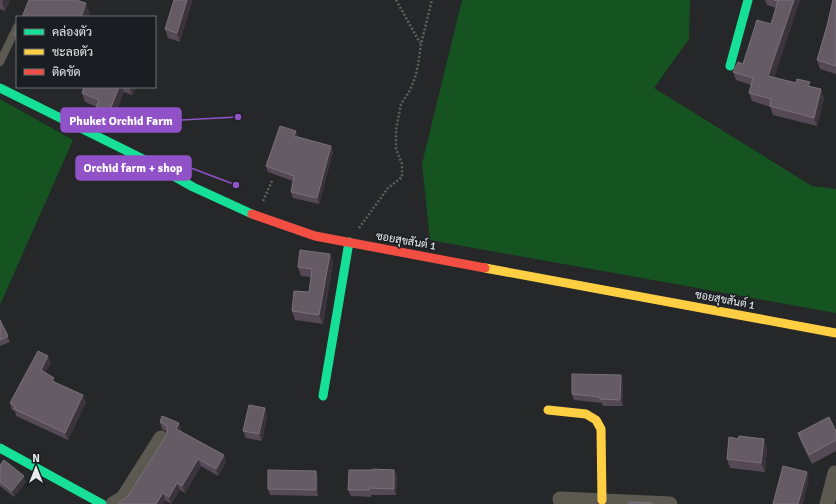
<svg xmlns="http://www.w3.org/2000/svg" width="836" height="504" viewBox="0 0 836 504" font-family="Signika,Sarabun,sans-serif">
	<style>
		.forest { fill: #155420 }
		.lines { fill: none; stroke-linecap: round; stroke-linejoin: round }
		.path { stroke: #605f59; stroke-width: 2.5; stroke-dasharray: 2 2; stroke-linecap: butt }
		.lane { stroke: #5c5a50; stroke-width: 8 }
		.street { stroke: #5c5a50; stroke-width: 15 }
		.fast { stroke: #16e098; stroke-width: 9 }
		.slow { stroke: #ffcf43; stroke-width: 9 }
		.jam { stroke: #f24e42; stroke-width: 9 }
		.wall { fill: #544954 }
		.shaded-wall { fill: #3b343c }
		.building { fill: #645b64; stroke: #79717a }
		.labels { text-anchor: middle; dominant-baseline: central; stroke-width: 3; stroke-linejoin: round; paint-order: stroke }
		.street-label { font-size: 11px; fill: #e8ebed; stroke: #1a1e22 }
		.leader { fill: none; stroke: #9152c8; stroke-width: 1.5 }
		.callout-dot { fill: #9152c8; stroke: #1a1e22; stroke-width: 1.5 }
		.callout { fill: #9152c8; stroke: #9152c8; stroke-width: 1.5 }
		.callout-label { font-size: 12px; text-anchor: middle; font-weight: bold; fill: #fff }
	</style>
	<rect width="100%" height="100%" fill="#252729"/>
	<path class="forest" d="M462 0H690L689 39 654 88 812 186 836 189V313L430 240 422 164Z
		M0 99 73 140 0 305Z"/>
	<g class="lines">
		<path class="path" d="M396 0 420 43
			M263 201 272 181
			M359 228 388 188 402 177V164L396 149V130L401 104 409 92 415 78 418 65 421 44 432 0"/>
		<path class="lane" d="M0 62 17 27"/>
		<path class="street" d="M113 504 123 498 161 438
			M561 504 560 499 670 504
			M827 504 835 473"/>
		<path class="fast" d="M730 66 748 0
			M0 88 149 162 193 187 252 214
			M323 396 349 242
			M0 448 102 504"/>
		<path class="slow" d="M485 268 836 333
			M548 410 586 414 596 420 601 429 602 500"/>
		<path class="jam" d="M252 214 315 236 485 268"/>
	</g>
	<path class="wall" d="M0 0H10L5 11 0 9Z
		M174 0 180 42 168 38 165 29Z
		M765 0H800L774 77 811 87 824 98 817 126 773 115 770 107 752 101 749 93 751 85 736 80 733 72 743 64 771 24 776 8 767 5Z
		M836 0V74L820 69 817 60 827 26Z
		M17 28V44L14 35Z
		M84 87H136L132 95 124 92 109 128 97 122 94 113 97 107 85 102 82 93Z
		M298 137 331 146 333 152 319 204 293 198 291 192 293 181 268 172 266 166Z
		M330 254 333 262 323 324 295 320 292 311 309 292 311 277 301 276 298 267Z
		M0 320 10 342 0 346Z
		M51 363 45 372 55 382 86 402 68 440 16 416 15 411 12 410 10 403Z
		M623 381V406H603L602 403 574 400 572 394Z
		M267 415 262 441 246 438 243 431Z
		M160 422 179 423 181 430V431L224 455 226 462 218 476 201 466 185 493 180 490 171 504 165 500 163 504H120L119 503 128 496 166 436 167 432 166 431 162 429Z
		M836 431V451L812 464 801 442 798 433Z
		M738 439 767 448 765 472 730 468 727 459Z
		M0 465 26 482 14 497 0 486Z
		M373 470H394L397 476 396 495H371V497L351 496 348 490Z
		M318 477V496L270 495 268 489Z"/>
	<path class="shaded-wall" d="M3 0H10L5 11 2 2Z
		M187 0H193L180 42 177 33Z
		M794 0H800L772 85 768 76Z
		M86 3 90 14 89 17H81Z
		M119 87H122L124 92 109 128 106 120Z
		M129 87H136L132 95Z
		M821 89 824 98 817 126 814 118Z
		M296 131 298 137 294 136Z
		M331 146 333 152 319 204 317 198Z
		M330 254 333 262 323 324 319 315Z
		M48 356 51 363 43 376 41 370Z
		M621 375 623 381V406L620 400Z
		M83 395 86 402 68 440 65 433Z
		M265 408 267 415 262 441 259 434Z
		M179 423 181 430 179 436 176 429Z
		M764 439 767 448 765 472 761 463Z
		M224 455 226 462 218 476 216 469Z
		M198 459 201 466 185 493 182 486Z
		M394 470 397 476 396 495 394 489Z
		M316 471 318 477V496L316 490Z
		M807 472 809 480 803 504H798Z
		M24 476 26 482 14 497 12 491Z
		M177 483 180 490 171 504 169 497Z
		M163 493 165 500 163 504H156Z"/>
	<path class="building" d="M29 0H76L86 3 81 17H22Z
		M174 0H187L177 33 165 29Z
		M774 0H794L768 76 796 83 797 79 810 82 808 86 821 89 814 118 770 106 771 99 749 93 753 78 733 72 738 62 743 64 757 20 771 24 778 1Z
		M833 0H836V66L817 60 827 26Z
		M17 28V37L14 35Z
		M84 87H119L106 120 94 113 99 100 82 93Z
		M280 126 296 131 294 136 331 146 317 198 291 192 294 176 266 166Z
		M300 250 330 254 319 315 292 311 294 291 309 292 312 269 298 267Z
		M0 320 8 336 0 340Z
		M38 351 48 356 41 370 54 378 52 381 83 395 65 433 14 409 15 406 10 403Z
		M572 374 621 375 620 400 600 399V397L572 394Z
		M249 405 265 408 259 434 243 431Z
		M162 416 179 423 176 429 224 455 216 469 198 459 182 486 177 483 169 497 163 493 156 504H121L119 503 128 496 166 436 167 432V427L164 424 160 422Z
		M829 417 836 431V440L809 455 798 433Z
		M739 436 764 439 761 463 727 459 729 437 738 439Z
		M4 460 24 476 12 491 0 482V465Z
		M783 466 807 472 798 504H773Z
		M373 469 394 470V489L369 488V490H348L349 470H373Z
		M268 470 316 471V490L268 489Z
		M629 502 652 503V504H629Z"/>
	<g class="labels">
		<g class="street-label">
			<text transform="translate(406 241) rotate(10)">ซอยสุขสันต์ 1</text>
			<text transform="translate(725 300) rotate(11)">ซอยสุขสันต์ 1</text>
		</g>
	</g>
	<path class="leader" d="M238 117L181 120M236 185L191 168"/>
	<g class="callout-dot">
		<circle cx="238" cy="117" r="4"/>
		<circle cx="236" cy="185" r="4"/>
	</g>
	<g class="callout">
		<rect x="61" y="108" width="120" height="24" rx="4"/>
		<rect x="76" y="156" width="115" height="24" rx="4"/>
	</g>
	<g class="callout-label">
		<text x="121" y="125">Phuket Orchid Farm</text>
		<text x="133" y="172">Orchid farm + shop</text>
	</g>
	<rect x="16" y="16" width="140" height="72" fill="#1a1e22" stroke="#6c7073"/>
	<rect x="24" y="29" width="20" height="6" fill="#16e098" stroke="#6c7073"/>
	<text x="52" y="36" font-size="12" fill="#e8ebed">คล่องตัว</text>
	<rect x="24" y="49" width="20" height="6" fill="#ffcf43" stroke="#6c7073"/>
	<text x="52" y="56" font-size="12" fill="#e8ebed">ชะลอตัว</text>
	<rect x="24" y="69" width="20" height="6" fill="#f24e42" stroke="#6c7073"/>
	<text x="52" y="76" font-size="12" fill="#e8ebed">ติดขัด</text>
	<g transform="translate(36 468)" stroke="#1a1e22" stroke-width="3" paint-order="stroke">
	<path d="M0-3L7 15L0 10L-7 15Z" fill="#e8ebed"/>
	<text y="-6" font-size="11" font-weight="bold" text-anchor="middle" fill="#e8ebed">N</text>
	</g>
</svg>
